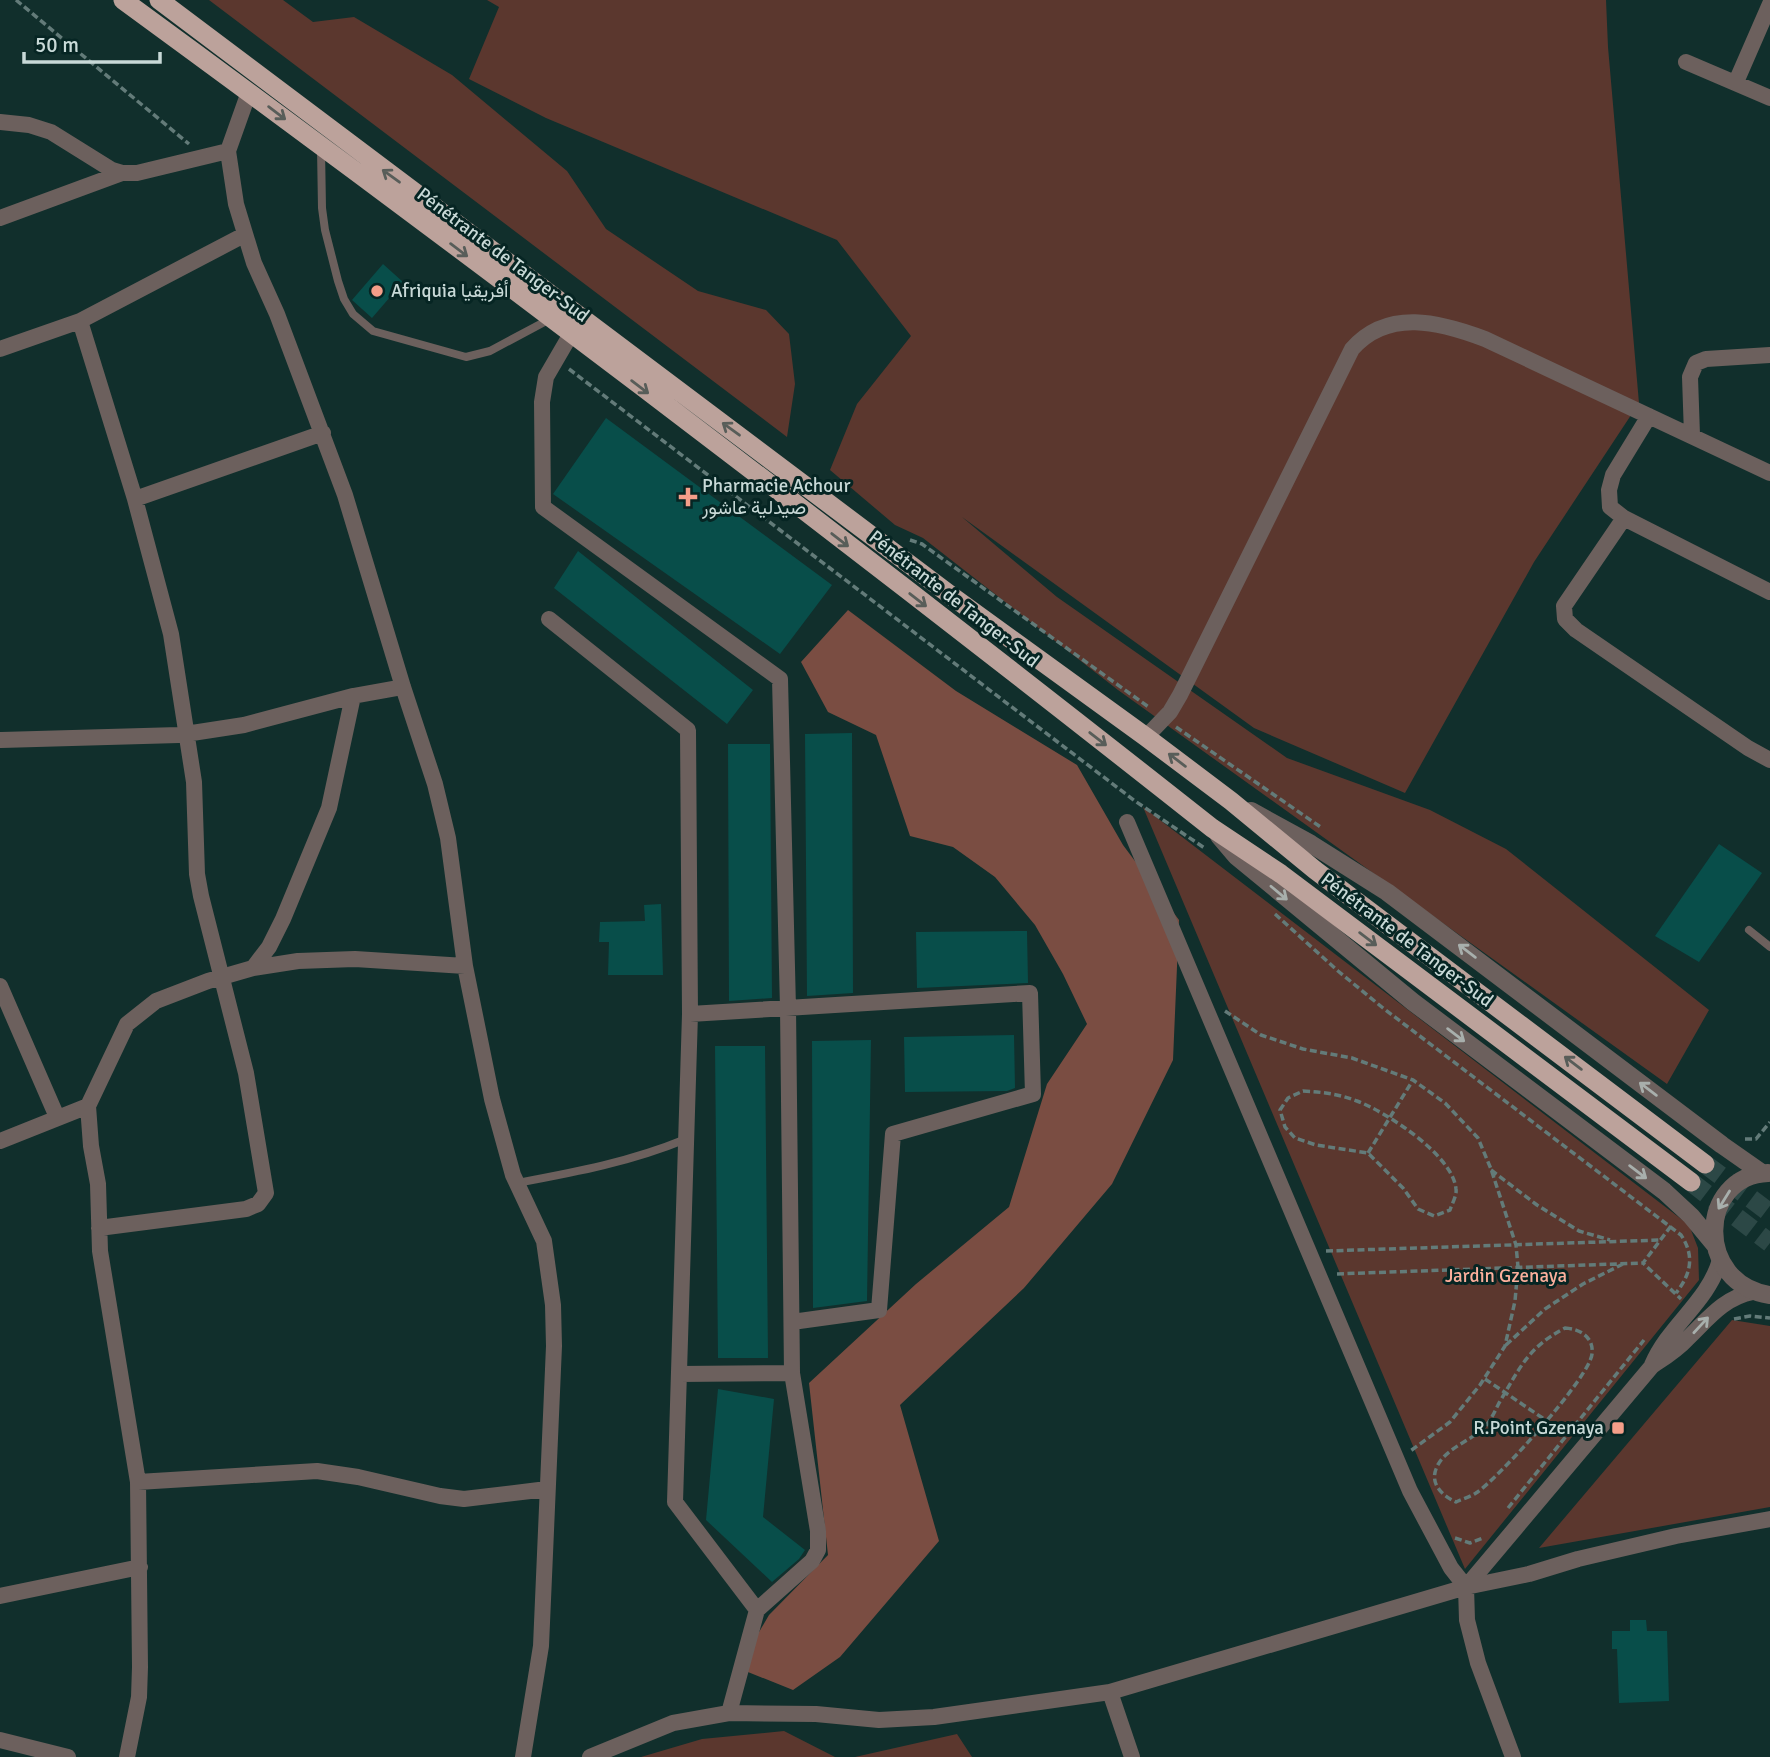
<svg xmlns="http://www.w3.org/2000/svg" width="1770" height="1757" viewBox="0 0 1770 1757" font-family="Signika,Vazirmatn,sans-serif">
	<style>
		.green { fill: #5b372e }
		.forest { fill: #7a4d42 }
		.building { fill: #084e4a }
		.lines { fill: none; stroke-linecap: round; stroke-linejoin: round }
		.trunk-tunnel { stroke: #2c4846; stroke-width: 19; stroke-dasharray: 19 10; stroke-linecap: butt }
		.path { stroke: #637b79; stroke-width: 3.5; stroke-dasharray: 7 3.5; stroke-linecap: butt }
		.service { stroke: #6c605d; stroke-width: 8 }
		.minor { stroke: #6c605d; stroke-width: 16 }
		.tertiary { stroke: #6c605d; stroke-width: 18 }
		.trunk { stroke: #bca29b; stroke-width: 19 }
		.oneway { stroke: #585d59 }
		.oneway2 { stroke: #a8afac }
		.poi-dot { fill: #f49e89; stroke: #062523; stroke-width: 2.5 }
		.labels { text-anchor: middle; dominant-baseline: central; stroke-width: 6; stroke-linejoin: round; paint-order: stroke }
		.street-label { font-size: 19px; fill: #c8d9d7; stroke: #062523 }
		.poi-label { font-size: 19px; fill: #c8d9d7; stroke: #062523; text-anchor: start }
		.park-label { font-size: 19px; fill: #fbaf9c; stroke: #062523 }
	</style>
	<rect width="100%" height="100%" fill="#112f2c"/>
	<path class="green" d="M209 0H283L313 22 354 17 452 75 567 171 606 229 698 291 766 310 789 334 795 384 787 437Z
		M487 0H1606L1608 47 1639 403 1534 562 1405 793 1254 728 962 517 1057 597 1287 758 1430 810 1506 849 1709 1010 1667 1084 1118 690 923 538 895 525 830 470 857 404 911 336 837 240 546 118 469 79 499 7Z
		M1143 807 1689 1225 1698 1248 1699 1280 1465 1569Z
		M1732 1320 1770 1326V1507L1539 1548Z
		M784 1731 835 1757H641L702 1739Z
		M957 1734 972 1757H855Z"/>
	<path class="forest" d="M848 610 956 691 1077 765 1123 845 1179 920 1173 1060 1112 1184 1024 1288 900 1405 939 1541 840 1657 793 1690 738 1668 769 1615 828 1555 809 1383 916 1284 1009 1207 1047 1084 1087 1024 1063 974 1035 925 995 877 953 847 910 836 876 735 828 712 801 662Z"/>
	<path class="building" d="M383 264 403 282 372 318 352 300Z
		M606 418 832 585 780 654 553 494Z
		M578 551 753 690 727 724 554 588Z
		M852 733 853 993 807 996 805 734Z
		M728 744H770L772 998 729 1001Z
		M1719 844 1762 873 1699 962 1655 936Z
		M661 904 663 975H608L609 942H599L600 922 645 921 644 905Z
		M1027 931 1028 983 917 988 916 932Z
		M1014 1035 1015 1088 1007 1091 905 1092 904 1037Z
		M871 1040 867 1301 813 1308 812 1041Z
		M715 1046H765L768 1358H718Z
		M718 1389 774 1399 763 1517 805 1550 799 1559 772 1582 706 1520Z
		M1630 1620H1646L1647 1631H1667L1669 1701 1619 1703 1617 1649H1612V1631H1630Z"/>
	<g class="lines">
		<path class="trunk-tunnel" d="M1705 1164 1770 1213
			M1691 1182 1770 1243"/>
		<path class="path" d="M16 0 189 144
			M569 369 1135 801 1206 849
			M910 540 922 544 1150 708
			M1176 727 1322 828
			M1275 914 1338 971 1383 1008 1681 1235C1695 1256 1691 1274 1676 1293
			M1225 1011 1261 1035 1303 1049 1352 1058 1413 1080 1445 1103 1478 1138 1491 1169 1516 1245 1518 1267 1515 1301 1505 1346 1480 1385 1450 1422 1409 1452
			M1303 1091C1322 1092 1339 1094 1357 1101 1386 1112 1453 1155 1456 1189 1457 1195 1452 1204 1450 1210L1434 1216 1418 1209 1403 1188 1368 1153 1316 1145 1295 1138 1285 1127 1280 1110 1288 1098Z
			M1745 1139H1756L1770 1122
			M1368 1153 1413 1080
			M1491 1170 1537 1205 1579 1231 1610 1240
			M1671 1226 1643 1263 1681 1299
			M1326 1251 1660 1240
			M1337 1274 1643 1263
			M1734 1319 1750 1316 1770 1318
			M1565 1328C1580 1329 1594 1337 1592 1354 1590 1377 1498 1479 1476 1493 1470 1497 1462 1499 1456 1502 1443 1496 1430 1485 1436 1469 1443 1449 1471 1441 1485 1427 1491 1420 1495 1411 1499 1403 1520 1368 1527 1348 1565 1328Z
			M1506 1345 1545 1309 1583 1284 1623 1264
			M1485 1379 1547 1421
			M1508 1508 1644 1340
			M1455 1538 1470 1543 1483 1538"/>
		<path class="service" d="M321 149 322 208 325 230 338 281 344 299 353 314 373 331 466 357 490 351 550 319
			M1749 930 1770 947
			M517 1183C576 1172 630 1162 686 1139"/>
		<path class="minor" d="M1686 62 1770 98
			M1736 82 1770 4
			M249 92 228 151 236 204 254 263 277 314 345 495 403 687 435 784 448 838 465 966 492 1099 513 1175 544 1241 553 1305 554 1346 541 1646 523 1757
			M0 122 29 125 51 132 112 170 122 173H137L228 151
			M0 218 122 173
			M571 334 546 377 542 402 543 507 780 679 788 1008 792 1373 679 1374
			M0 349 80 321
			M1649 416 1613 475 1609 490 1610 507 1624 518 1770 592
			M1692 435 1690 377 1696 363 1706 359 1770 355
			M135 499 323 433
			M1624 518 1564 606 1565 619 1576 630 1748 748 1770 760
			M549 619 688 730 690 1014 675 1502 757 1610 729 1713
			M1146 737 1170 712 1180 695 1352 349C1388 308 1440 322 1485 339L1770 473
			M1 740 179 735 244 725 353 696 403 687
			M1127 822 1410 1491 1451 1568 1466 1587 1467 1620 1478 1663 1513 1757
			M253 968 298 961 355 959 465 966
			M0 986 57 1117
			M690 1014 1030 993 1033 1094 893 1134 879 1310 792 1322
			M0 1141 88 1106
			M99 1228 246 1209 258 1204 266 1193 246 1073 201 896 197 874 194 782 171 634 135 499 80 321 244 235
			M1652 1365C1669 1325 1708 1302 1720 1260
			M138 1482 317 1471 358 1477 440 1496 464 1499 547 1489
			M1466 1587 1652 1366C1664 1358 1677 1350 1687 1339 1708 1319 1723 1298 1753 1292
			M0 1596 140 1567
			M757 1610 812 1561 818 1550V1531L792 1373
			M1110 1692 1132 1757
			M0 1740 68 1757
			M127 1757 139 1697 140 1667 138 1482 100 1251 98 1184 91 1146 88 1106 127 1024 156 1001 208 981 253 968 269 947 283 919 329 808 353 696
			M590 1757 673 1723 729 1713 816 1714 879 1720 934 1717 1110 1692 1466 1587 1529 1574 1578 1559 1676 1536 1770 1519"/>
		<path class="tertiary" d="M1251 811 1311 844 1387 892 1722 1145 1762 1173
			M1219 836 1236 856 1413 1002 1664 1191 1691 1216 1715 1245
			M1768 1173C1697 1176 1695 1284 1770 1295"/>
		<path class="trunk" d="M123 0C491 269 855 546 1212 828L1281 874 1691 1182
			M159 0 953 597 1146 737 1231 801 1315 870 1705 1164"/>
	</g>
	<defs><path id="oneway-shaft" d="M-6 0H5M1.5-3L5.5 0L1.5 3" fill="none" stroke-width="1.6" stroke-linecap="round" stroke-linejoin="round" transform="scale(1.75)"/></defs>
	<g class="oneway">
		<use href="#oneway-shaft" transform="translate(277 113) rotate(37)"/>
		<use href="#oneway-shaft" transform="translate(391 176) rotate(-144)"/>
		<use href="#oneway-shaft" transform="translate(459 250) rotate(37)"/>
		<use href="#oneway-shaft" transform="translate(640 387) rotate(37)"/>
		<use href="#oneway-shaft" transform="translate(731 429) rotate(-144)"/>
		<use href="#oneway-shaft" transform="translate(840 540) rotate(38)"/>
		<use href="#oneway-shaft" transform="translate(918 600) rotate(38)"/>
		<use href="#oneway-shaft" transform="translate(1098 739) rotate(38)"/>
		<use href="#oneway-shaft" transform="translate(1177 760) rotate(-143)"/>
		<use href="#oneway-shaft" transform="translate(1368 939) rotate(37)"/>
		<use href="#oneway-shaft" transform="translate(1573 1063) rotate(-143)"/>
	</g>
	<g class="oneway2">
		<use href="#oneway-shaft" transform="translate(1279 893) rotate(40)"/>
		<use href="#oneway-shaft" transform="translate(1467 951) rotate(-143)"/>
		<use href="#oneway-shaft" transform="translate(1456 1035) rotate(37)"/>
		<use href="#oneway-shaft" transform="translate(1648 1089) rotate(-143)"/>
		<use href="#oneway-shaft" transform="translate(1638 1172) rotate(37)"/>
		<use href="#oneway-shaft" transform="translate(1724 1200) rotate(122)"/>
		<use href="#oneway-shaft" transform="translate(1701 1325) rotate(-47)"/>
	</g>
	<g class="poi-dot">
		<circle cx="377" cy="291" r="7"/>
		<path d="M684.5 486.5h7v7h7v7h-7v7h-7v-7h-7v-7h7z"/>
		<rect x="1611" y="1421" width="14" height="14" rx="3.5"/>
	</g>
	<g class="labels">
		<g class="street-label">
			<text transform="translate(503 255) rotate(37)">Pénétrante de Tanger-Sud</text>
			<text transform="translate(954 599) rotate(38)">Pénétrante de Tanger-Sud</text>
			<text transform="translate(1407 940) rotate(37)">Pénétrante de Tanger-Sud</text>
		</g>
		<g class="poi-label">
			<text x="391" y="291">Afriquia أفريقيا</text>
			<text x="702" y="486">Pharmacie Achour<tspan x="702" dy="22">صيدلية عاشور</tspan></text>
			<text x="1604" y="1428" text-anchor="end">R.Point Gzenaya</text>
		</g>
		<g class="park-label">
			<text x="1506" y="1276">Jardin Gzenaya</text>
		</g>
	</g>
	<path d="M24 52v10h136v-10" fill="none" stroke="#c8d9d7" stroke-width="3.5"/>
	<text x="35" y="52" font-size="21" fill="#c8d9d7" stroke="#062523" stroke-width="5" paint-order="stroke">50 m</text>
</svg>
